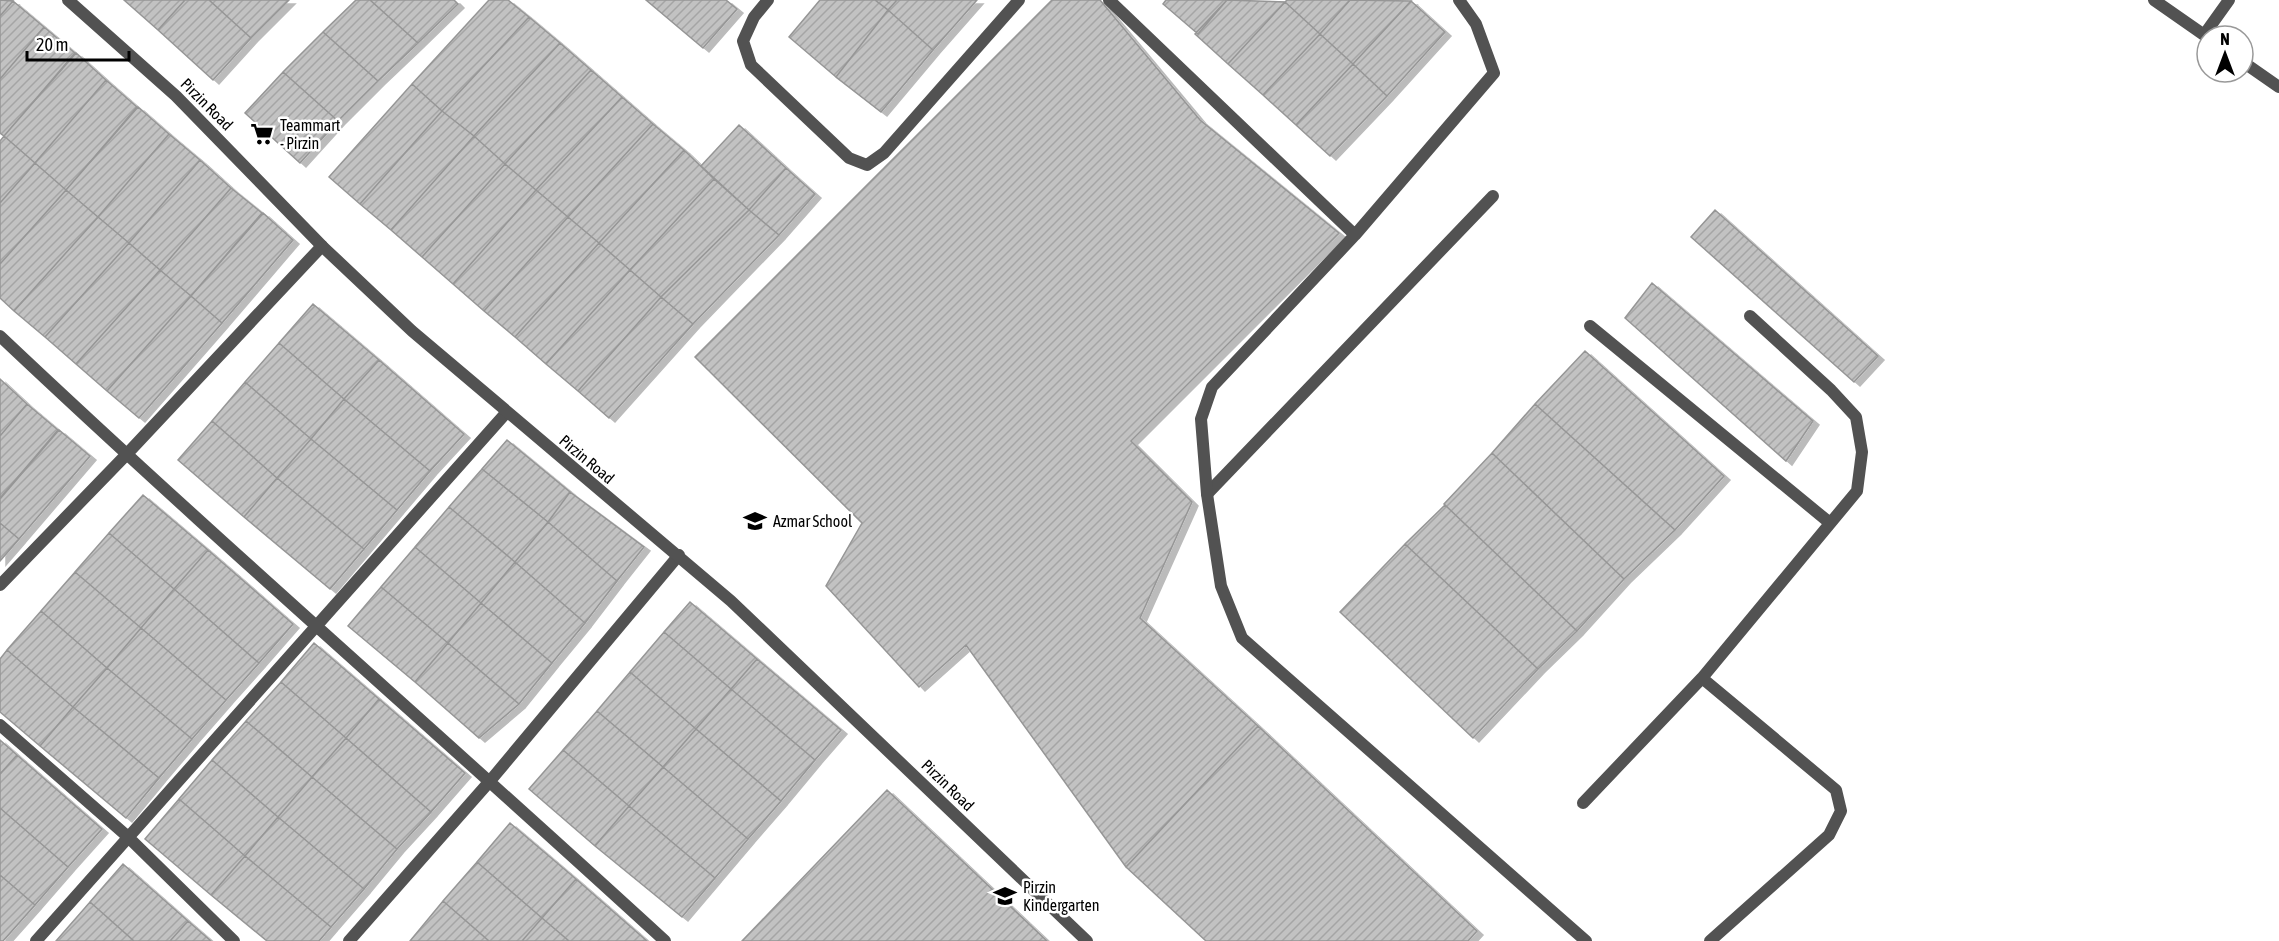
<svg xmlns="http://www.w3.org/2000/svg" width="2279" height="941" viewBox="0 0 2279 941" font-family="'Asap Condensed',sans-serif">
	<style>
		.building { fill: url(#building-hatch); stroke: #969696; stroke-width: 1.5; filter: url(#shadow) }
		.lines { fill: none; stroke-linecap: round; stroke-linejoin: round }
		.service { stroke: #525252; stroke-width: 12 }
		.minor { stroke: #525252; stroke-width: 12 }
		.tertiary { stroke: #525252; stroke-width: 12 }
		.labels { text-anchor: middle; dominant-baseline: central; stroke-width: 5; stroke-linejoin: round; paint-order: stroke }
		.street-label { font-size: 16px; fill: #000; stroke: #fff }
		.poi-label { font-size: 16px; fill: #000; stroke: #fff; text-anchor: start }
	</style>
	<defs>
		<pattern id="building-hatch" width="6" height="6" patternUnits="userSpaceOnUse" patternTransform="scale(1.5)"><rect width="6" height="6" fill="#c2c2c2"/><path d="M-1 1l2-2M0 6l6-6M5 7l2-2" fill="none" stroke="#a5a5a5"/></pattern>
		<filter id="shadow"><feDropShadow dx="6" dy="4" stdDeviation="0" flood-color="#0004"/></filter>
	</defs>
	<rect width="100%" height="100%" fill="#fff"/>
	<path class="building" d="M0 0 13 1 0 16Z
		M124 0H185L158 30Z
		M185 0H209L251 38 213 80 158 30Z
		M209 0H289L251 38Z
		M356 0H370L418 43 378 81 323 32Z
		M370 0H454L458 4 418 43Z
		M489 0H508L529 17 442 111 412 84Z
		M646 0H726L737 9 703 48Z
		M820 0H875L888 10 836 77 789 37Z
		M875 0H897L888 10Z
		M897 0H977L933 50 888 10Z
		M1052 0H1100L1200 120 1339 233 1131 441 1192 502 1140 618 1258 726 1126 867 966 645 919 687 826 586 862 523 695 357Z
		M1166 0H1227L1198 34 1163 4Z
		M1227 0 1285 2 1228 64 1195 34Z
		M1287 0H1350L1320 34 1285 2Z
		M1350 0 1411 1 1353 64 1320 34Z
		M13 1 44 27 0 79V16Z
		M1411 1 1445 32 1387 96 1353 64Z
		M1285 2 1320 34 1263 95 1228 64Z
		M888 10 933 50 881 112 836 77Z
		M529 17 560 43 474 136 442 111Z
		M44 27 75 53 4 136 0 133V79Z
		M323 32 378 81 338 121 283 72Z
		M1320 34 1353 64 1296 125 1263 95Z
		M560 43 591 70 505 164 474 136Z
		M76 53 106 80 35 163 4 136Z
		M1353 64 1387 96 1330 156 1296 125Z
		M591 70 622 97 536 190 505 164Z
		M283 72 338 121 300 163 245 113Z
		M106 80 137 107 66 190 35 163Z
		M412 84 442 111 360 204 329 177Z
		M622 97 653 124 568 217 536 190Z
		M138 107 169 134 98 217 66 190Z
		M442 111 474 136 391 230 360 204Z
		M653 124 684 150 599 243 568 217Z
		M739 125 786 168 749 210 701 166Z
		M169 134 200 160 129 243 98 217Z
		M4 136 35 163 0 203V141Z
		M474 136 505 164 422 257 391 230Z
		M684 150 714 179 630 270 599 243Z
		M200 160 231 188 160 270 129 243Z
		M35 163 66 190 0 264V203Z
		M505 164 536 190 453 284 422 257Z
		M786 168 815 194 779 235 749 210Z
		M714 179 749 210 661 297 630 270Z
		M231 188 262 213 191 296 160 270Z
		M66 190 98 217 14 311 0 298V264Z
		M536 190 568 217 484 311 453 284Z
		M749 210 779 235 693 324 661 297Z
		M1715 210 1878 356 1854 382 1691 237Z
		M263 213 293 240 222 323 191 296Z
		M98 217 129 243 45 337 14 311Z
		M568 217 599 243 515 337 484 311Z
		M129 243 160 270 76 364 45 337Z
		M599 243 630 270 546 364 515 337Z
		M160 270 191 296 107 391 76 364Z
		M630 270 661 297 578 391 546 364Z
		M1652 283 1813 421 1786 461 1625 318Z
		M191 296 222 323 139 418 107 391Z
		M661 297 693 324 609 418 578 391Z
		M313 304 379 360 344 399 279 343Z
		M279 343 344 399 311 439 245 382Z
		M1585 351 1724 476 1675 530 1535 404Z
		M379 360 464 434 430 471 344 399Z
		M0 379 27 404 0 436Z
		M245 382 311 439 277 478 212 421Z
		M344 399 430 471 397 510 311 439Z
		M27 404 58 430 0 498V436Z
		M1535 404 1675 530 1624 579 1492 453Z
		M212 421 277 478 244 517 178 460Z
		M59 430 90 456 19 539 0 523V499Z
		M311 439 397 510 364 549 277 478Z
		M507 440 570 492 548 522 482 469Z
		M1492 453 1624 579 1577 631 1444 504Z
		M482 469 548 522 515 562 449 507Z
		M277 478 364 549 330 589 244 517Z
		M570 492 644 547 617 581 548 522Z
		M143 495 208 550 174 589 109 533Z
		M1445 505 1577 631 1538 669 1405 544Z
		M449 507 515 562 481 603 415 547Z
		M548 522 617 581 585 623 515 562Z
		M0 523 19 539 0 561Z
		M109 533 174 589 141 628 75 572Z
		M1405 544 1538 669 1473 738 1340 612Z
		M415 547 481 603 448 643 381 587Z
		M208 550 293 624 259 663 174 589Z
		M515 562 585 623 552 663 481 603Z
		M75 572 141 628 107 668 41 611Z
		M381 587 448 643 415 682 348 626Z
		M174 589 259 663 226 700 141 628Z
		M690 602 757 659 731 689 664 632Z
		M481 603 552 663 519 704 448 643Z
		M41 611 107 668 73 707 7 650Z
		M141 628 226 700 192 739 107 668Z
		M664 632 731 689 696 729 630 672Z
		M314 643 379 699 346 738 281 682Z
		M448 643 519 704 479 738 415 682Z
		M7 650 73 707 40 746 0 712V659Z
		M757 659 841 730 815 760 731 689Z
		M107 668 192 739 159 778 73 707Z
		M630 672 696 729 663 767 597 711Z
		M281 682 346 738 312 777 246 721Z
		M731 689 815 760 781 801 696 729Z
		M379 699 465 773 431 812 346 738Z
		M73 707 159 778 126 818 40 746Z
		M597 711 663 767 629 806 563 750Z
		M246 721 312 777 278 817 212 760Z
		M1258 726 1477 931 1468 941H1206L1126 867Z
		M696 729 781 801 748 839 663 767Z
		M346 738 431 812 397 849 312 777Z
		M0 740 17 755 0 774Z
		M563 750 629 806 595 846 529 789Z
		M17 755 102 829 68 867 0 808V774Z
		M212 760 278 817 245 856 179 799Z
		M663 767 748 839 715 878 629 806Z
		M312 777 397 849 364 889 278 817Z
		M887 790 1047 941H742Z
		M179 799 245 856 211 895 145 839Z
		M629 806 715 878 682 917 595 846Z
		M0 808 68 867 35 905 0 875Z
		M278 817 364 889 331 927 245 856Z
		M510 823 576 879 542 918 477 862Z
		M245 856 331 927 319 941H267L211 895Z
		M477 862 542 918 522 941H489L443 901Z
		M123 864 188 921 170 941H134L90 902Z
		M0 875 35 905 3 941H0Z
		M576 879 647 941H569L542 918Z
		M443 901 489 941H410Z
		M90 902 134 941H56Z
		M542 918 569 941H522Z
		M188 921 211 941H170Z"/>
	<g class="lines">
		<path class="service" d="M1590 326 1830 523
			M1207 494 1493 196
			M1702 678 1836 790 1841 811 1829 835 1710 941
			M1583 803 1702 678 1857 491 1862 452 1856 417 1831 390 1750 316"/>
		<path class="minor" d="M768 0 754 17 743 41 751 65 849 158 867 165 884 153 1019 0
			M1109 0 1355 235
			M1459 0 1476 24 1494 73 1355 235 1212 387 1201 419 1207 494 1221 586 1242 638 1586 941
			M2154 0 2207 37
			M2204 35 2229 0
			M2243 62 2279 87
			M0 336C218 542 444 738 665 941
			M0 585 126 455 322 246
			M0 725 127 836 234 941
			M36 941 506 413
			M349 941 490 781 679 555"/>
		<path class="tertiary" d="M68 0 176 96 322 246 412 331 731 601 1087 941"/>
	</g>
	<defs>
		<g id="supermarket-bare" transform="scale(1.8)"><path d="M-6-5.5h2.5l.6 2H6L4.5 2H-2.5L-4.4-4H-6ZM-1.5 3.2a1.3 1.3 0 1 0 .1 0ZM3 3.2a1.3 1.3 0 1 0 .1 0Z" fill="#000" stroke="#fff" stroke-width="2.5" paint-order="stroke"/></g>
		<g id="school-bare" transform="scale(1.8)"><path d="M0-5L7-2L0 1L-7-2ZM-4 1L0 2.5L4 1V4Q0 6-4 4Z" fill="#000" stroke="#fff" stroke-width="2.5" paint-order="stroke"/></g>
	</defs>
	<g fill-rule="evenodd">
		<use href="#supermarket-bare" x="262" y="134"/>
		<use href="#school-bare" x="755" y="521"/>
		<use href="#school-bare" x="1005" y="896"/>
	</g>
	<g class="labels">
		<g class="street-label">
			<text transform="translate(207 104) rotate(45)">Pirzin Road</text>
			<text transform="translate(587 459) rotate(40)">Pirzin Road</text>
			<text transform="translate(948 785) rotate(44)">Pirzin Road</text>
		</g>
		<g class="poi-label">
			<text x="280" y="125">Teammart<tspan x="280" dy="18">- Pirzin</tspan></text>
			<text x="773" y="521">Azmar School</text>
			<text x="1023" y="887">Pirzin<tspan x="1023" dy="18">Kindergarten</tspan></text>
		</g>
	</g>
	<g transform="translate(2225 54)"><circle r="28" fill="#ffffff" stroke="#999999" stroke-width="1.5"/>
	<path d="M0-4.5L10 22L0 15L-10 22Z" fill="#000000"/>
	<text y="-9" font-size="16" font-weight="bold" text-anchor="middle" fill="#000000">N</text>
	</g>
	<path d="M27 51v9h102v-9" fill="none" stroke="#000000" stroke-width="3"/>
	<text x="36" y="51" font-size="18" fill="#000000" stroke="#ffffff" stroke-width="4.5" paint-order="stroke">20 m</text>
</svg>
